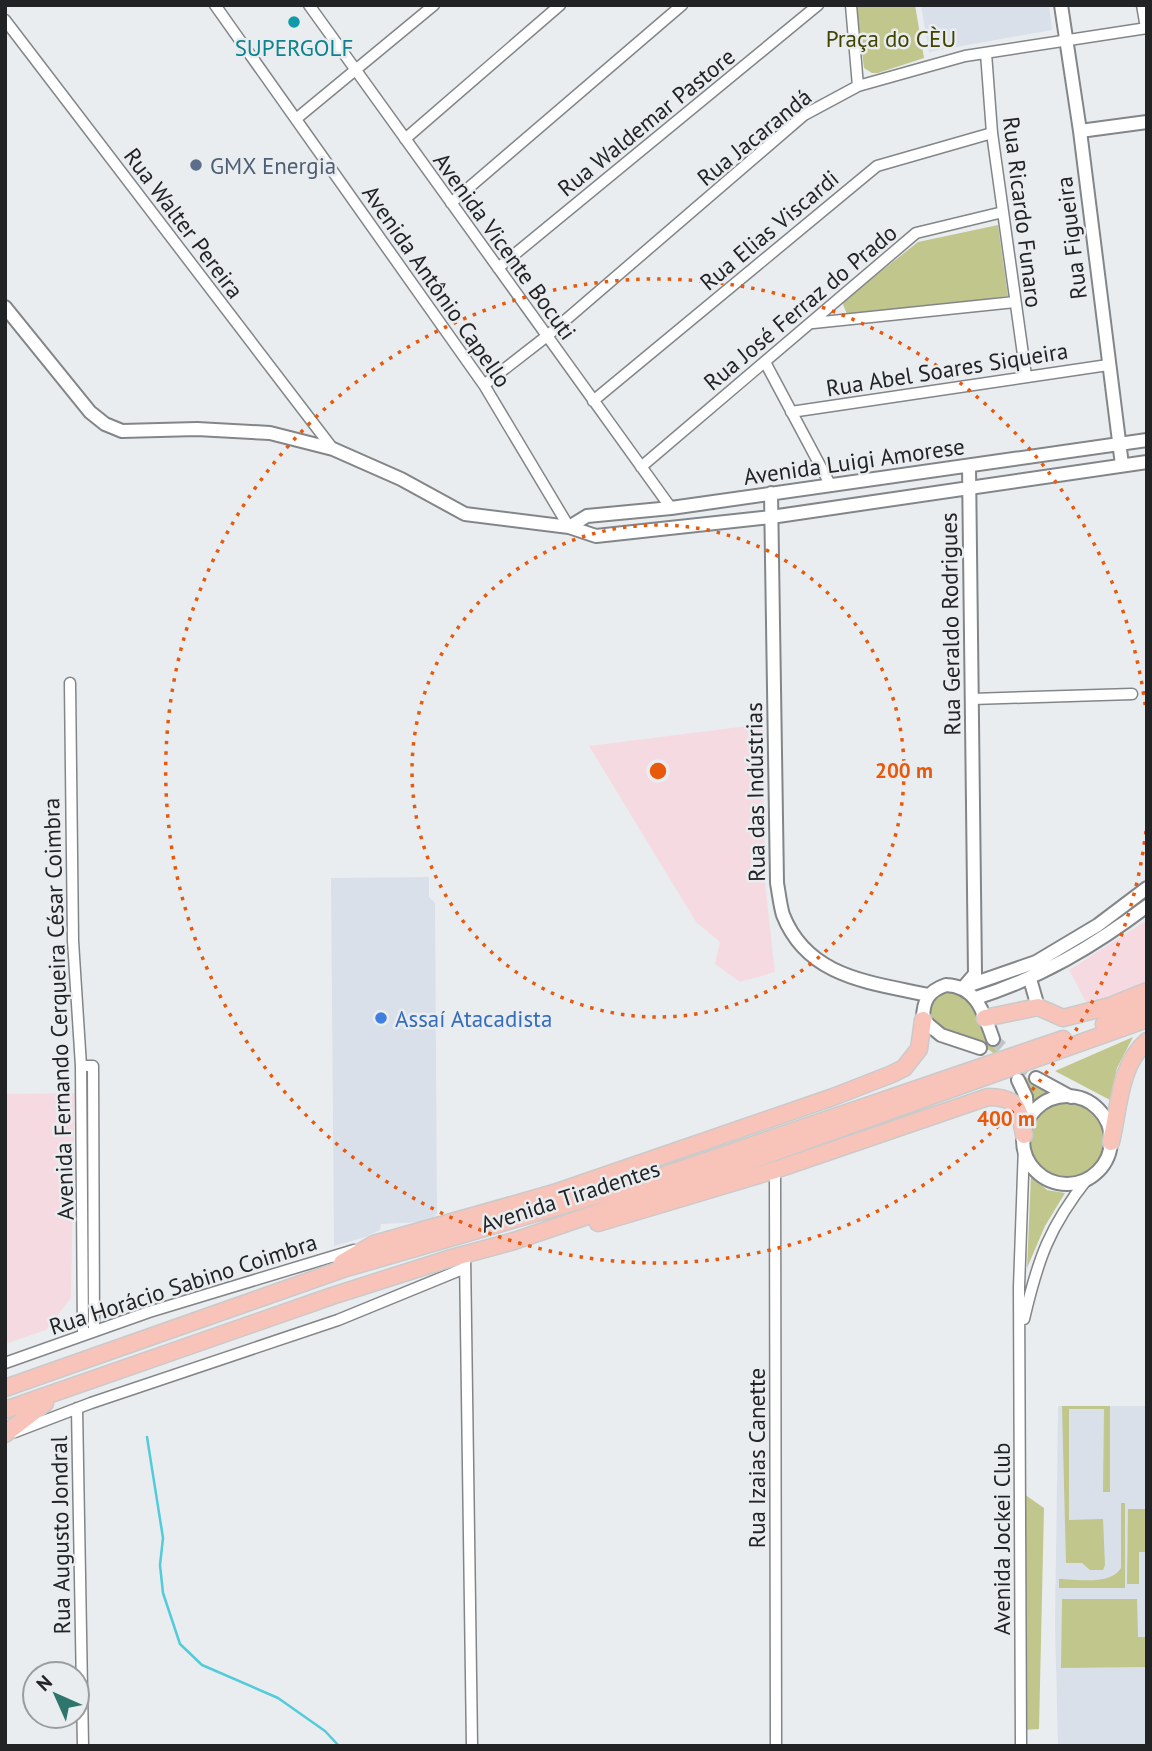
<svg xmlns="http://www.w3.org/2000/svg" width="1152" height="1751" viewBox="0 0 1152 1751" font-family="'PT Sans',sans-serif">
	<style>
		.built { fill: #d9e0e9 }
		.industrial { fill: #f5dbe1 }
		.green { fill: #c1c68c }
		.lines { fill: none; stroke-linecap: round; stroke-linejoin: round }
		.stream { stroke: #52cbdb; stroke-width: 2.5 }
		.tertiary-tunnel { stroke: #c2c5c7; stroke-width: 12; stroke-dasharray: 12 6; stroke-linecap: butt }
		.minor-casing { stroke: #838688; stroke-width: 13 }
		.tertiary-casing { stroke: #838688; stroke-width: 16 }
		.trunk-casing { stroke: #cacaca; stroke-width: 19 }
		.minor { stroke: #fff; stroke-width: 10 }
		.tertiary { stroke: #fff; stroke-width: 12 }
		.trunk { stroke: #f8c4ba; stroke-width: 16 }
		.ring { fill: none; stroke: #e8590c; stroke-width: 3.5; stroke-dasharray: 3.5 7 }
		.culture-dot { fill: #0f9aa8; stroke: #eaedf0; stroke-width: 2.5 }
		.service-dot { fill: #5c6f8a; stroke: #eaedf0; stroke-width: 2.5 }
		.shop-dot { fill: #3f7fe0; stroke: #eaedf0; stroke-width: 2.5 }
		.labels { text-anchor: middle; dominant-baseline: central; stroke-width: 5; stroke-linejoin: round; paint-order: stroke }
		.park-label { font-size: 23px; fill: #414300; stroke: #eaedf0 }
		.culture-label { font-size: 23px; fill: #0d838f; stroke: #eaedf0 }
		.street-label { font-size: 23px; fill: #222324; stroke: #eaedf0 }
		.service-label { font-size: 23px; fill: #4e5e75; stroke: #eaedf0; text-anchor: start }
		.shop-label { font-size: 23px; fill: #366cbe; stroke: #eaedf0; text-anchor: start }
		.centre { fill: #e8590c; stroke: #eaedf0; stroke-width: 3.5 }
		.ring-label { font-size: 21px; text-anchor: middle; font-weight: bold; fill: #e8590c; stroke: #eaedf0; stroke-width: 5; stroke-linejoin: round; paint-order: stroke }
	</style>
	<rect width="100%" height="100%" fill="#eaedf0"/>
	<path class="built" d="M921 5H1049L1052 30 929 52Z
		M429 877V897L435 903 437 1214 433 1218 421 1222 381 1224 380 1230 365 1237 334 1246 331 878Z
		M1058 1406H1147V1746H1058L1055 1624Z"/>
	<path class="industrial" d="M763 724 765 882 775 972 740 982 715 964 720 942 696 922 589 746Z
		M1147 920V983L1088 1006 1069 970Z
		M75 1093 71 1298 46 1330 5 1344V1094Z"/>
	<path class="green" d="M856 5H915L924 58 878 73H872L864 68Z
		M998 225 1008 296 849 319 842 302 918 242Z
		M946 991C980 992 973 1023 989 1042 1003 1059 1029 1082 1049 1093L1031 1103C1029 1096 1027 1088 1023 1082 1018 1071 980 1041 968 1037 956 1032 941 1032 933 1021 924 1008 933 996 946 991Z
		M1133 1037 1117 1068 1110 1100 1055 1071Z
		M1030 1140a37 37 0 1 1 74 0a37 37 0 1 1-74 0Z
		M1031 1176 1047 1190 1065 1193 1045 1226 1027 1268Z
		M1062 1406H1110V1492H1103L1104 1409H1069V1520L1103 1519 1105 1565 1103 1570H1090L1082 1563H1066Z
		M1024 1494 1044 1508 1039 1729 1022 1730Z
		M1121 1503H1125V1588H1059V1579C1077 1579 1110 1586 1121 1568Z
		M1128 1509H1147V1552H1139V1584H1127Z
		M1062 1599H1137L1138 1637H1147V1667L1061 1668Z"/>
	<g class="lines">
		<path class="stream" d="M147 1437 163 1538 160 1565 163 1593 180 1644 202 1665 278 1698 325 1731 339 1746"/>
		<path class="tertiary-tunnel" d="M993 1039 1036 1078"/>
		<g class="minor-casing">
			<path id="minor" d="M215 5 484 385 569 527
				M309 5 671 508
				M851 5 858 86
				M1142 5 1146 28
				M5 20 333 449
				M986 53 992 133 1026 376
				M296 119 434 5
				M405 139 560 5
				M451 203 682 5
				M498 268 818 5
				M813 323 1015 302
				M765 362 831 486
				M484 385 547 336 804 115 858 86 965 56 1147 28
				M593 401 877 166 992 133
				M791 412 1108 365
				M641 467 916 233 1003 212
				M70 683 73 941 81 1066 83 1334
				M972 699 1132 694
				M81 1066H93L94 1330
				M775 1170 776 1746
				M465 1254 472 1746
				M1024 1319C1038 1259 1049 1227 1088 1178
				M5 1363 149 1312 354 1250
				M77 1408 83 1746
				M15 1432 91 1403 338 1320 465 1268
				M1021 1746 1019 1287 1024 1146"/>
		</g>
		<g class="tertiary-casing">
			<path id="tertiary" d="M1061 5 1080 131 1122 465
				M1080 131 1147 122
				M5 307 90 412 105 424 122 431 197 429 270 433 333 449 401 479 465 514 569 527 596 536 771 517 1147 462
				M771 493 777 883C779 894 780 905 783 915 808 978 870 982 928 995
				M569 527 587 516 671 508 1147 440
				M1030 979 1038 1007
				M964 987 1036 962 1098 925 1147 888
				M963 988 975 974 969 466
				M976 998C1040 978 1094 946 1147 906
				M980 1048 941 1035 923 1020C923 1001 928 991 946 985 977 986 984 1014 993 1039
				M1036 1078 1071 1097
				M1018 1080 1026 1097 1028 1121
				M1023 1140a44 44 0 1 1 88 0a44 44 0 1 1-88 0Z"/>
		</g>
		<g class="trunk-casing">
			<path id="trunk" d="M985 1018 1038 1007 1063 1018 1110 1006 1147 991
				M1104 1024 1147 1006
				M1111 1142C1119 1109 1119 1065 1147 1041
				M598 1223 775 1170 988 1097C1018 1097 1019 1108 1024 1135
				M342 1263 374 1244 554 1193 833 1097 892 1074 904 1068 919 1049 923 1020
				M5 1388 343 1269 650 1180 1063 1039
				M5 1410 332 1296 448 1259 514 1241 755 1159 1147 1019
				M5 1434 45 1403"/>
		</g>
		<use href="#minor" class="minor"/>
		<use href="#tertiary" class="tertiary"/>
		<use href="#trunk" class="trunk"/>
	</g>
	<g class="ring">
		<circle cx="658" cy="771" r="246"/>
		<path d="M1146 831A492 492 0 1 1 1146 711"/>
	</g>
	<circle class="culture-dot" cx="294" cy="22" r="7"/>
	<circle class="service-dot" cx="196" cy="165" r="7"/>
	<circle class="shop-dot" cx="381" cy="1018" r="7"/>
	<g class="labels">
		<g class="park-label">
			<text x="891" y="38">Praça do CÈU</text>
		</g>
		<g class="culture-label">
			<text x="294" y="47">SUPERGOLF</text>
		</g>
		<g class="street-label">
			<text transform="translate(646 122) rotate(-39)">Rua Waldemar Pastore</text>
			<text transform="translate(754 137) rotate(-39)">Rua Jacarandá</text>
			<text transform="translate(1023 212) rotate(83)">Rua Ricardo Funaro</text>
			<text transform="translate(184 223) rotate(53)">Rua Walter Pereira</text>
			<text transform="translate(769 230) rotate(-40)">Rua Elias Viscardi</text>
			<text transform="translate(1071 238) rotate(-97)">Rua Figueira</text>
			<text transform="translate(505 246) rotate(54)">Avenida Vicente Bocuti</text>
			<text transform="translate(437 286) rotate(55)">Avenida Antônio Capello</text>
			<text transform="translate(800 307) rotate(-40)">Rua José Ferraz do Prado</text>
			<text transform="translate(947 369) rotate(-9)">Rua Abel Soares Siqueira</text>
			<text transform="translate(854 461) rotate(-8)">Avenida Luigi Amorese</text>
			<text transform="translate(950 624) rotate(-91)">Rua Geraldo Rodrigues</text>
			<text transform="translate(755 792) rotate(-91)">Rua das Indústrias</text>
			<text transform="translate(58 1009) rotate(-92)">Avenida Fernando Cerqueira César Coimbra</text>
			<text transform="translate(570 1196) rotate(-18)">Avenida Tiradentes</text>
			<text transform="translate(183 1284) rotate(-18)">Rua Horácio Sabino Coimbra</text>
			<text transform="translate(756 1458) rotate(-90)">Rua Izaias Canette</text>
			<text transform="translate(60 1535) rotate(-91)">Rua Augusto Jondral</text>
			<text transform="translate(1001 1539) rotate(-90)">Avenida Jockei Club</text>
		</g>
		<g class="service-label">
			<text x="210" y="165">GMX Energia</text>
		</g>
		<g class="shop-label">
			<text x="395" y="1018">Assaí Atacadista</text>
		</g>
	</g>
	<circle cx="658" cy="771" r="10" class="centre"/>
	<g class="ring-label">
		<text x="904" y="778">200 m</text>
		<text x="1006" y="1126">400 m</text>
	</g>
	<rect width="1152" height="1751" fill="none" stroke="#222324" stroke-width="14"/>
	<g transform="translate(56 1695) rotate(315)"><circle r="33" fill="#eaedf0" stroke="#9a9c9e" stroke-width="2"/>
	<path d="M0-5L12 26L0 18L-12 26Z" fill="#2e766d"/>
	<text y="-10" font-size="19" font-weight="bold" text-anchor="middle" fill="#222324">N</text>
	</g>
</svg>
